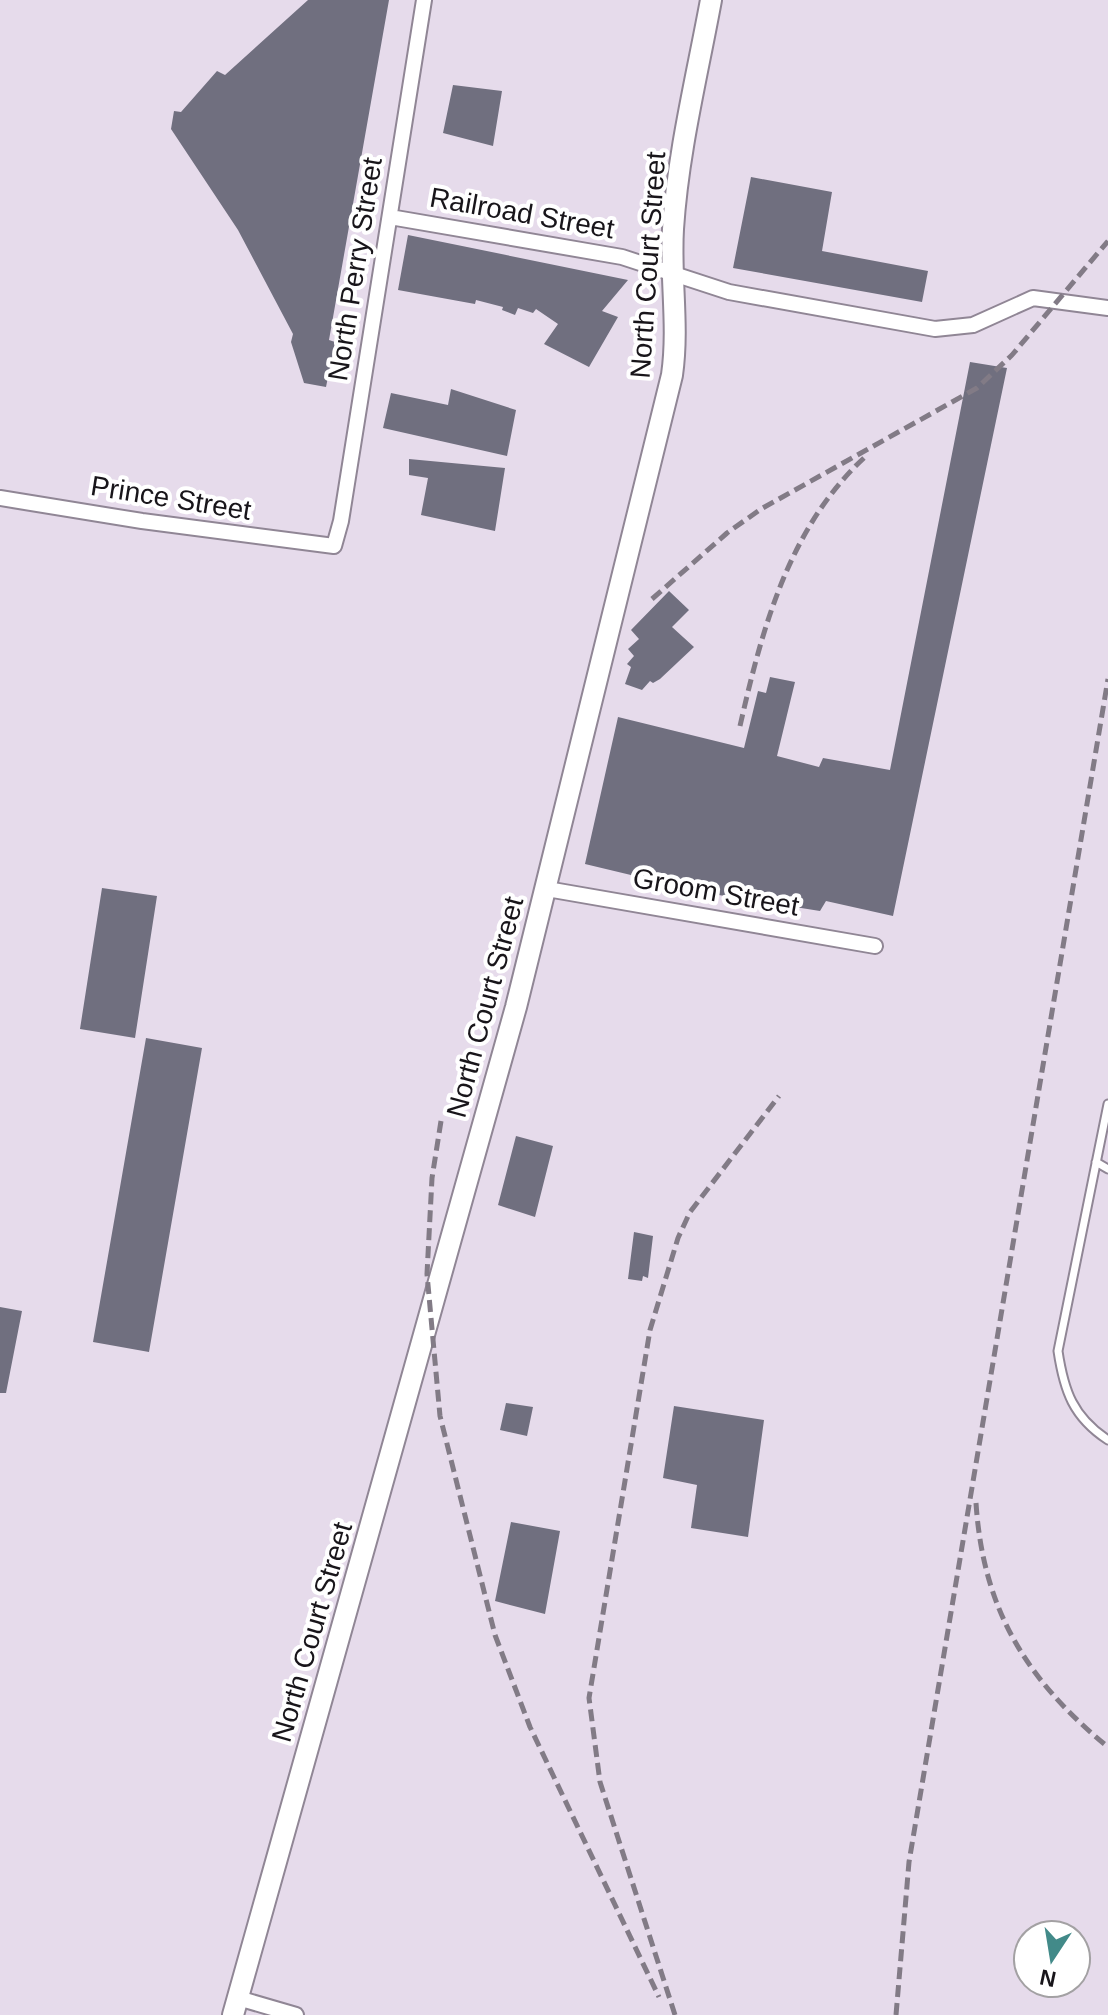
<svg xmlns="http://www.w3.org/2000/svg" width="1108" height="2015" viewBox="0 0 1108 2015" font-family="Helvetica,sans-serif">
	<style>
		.building { fill: #706f7f }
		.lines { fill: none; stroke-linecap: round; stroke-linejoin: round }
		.lane-casing { stroke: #908695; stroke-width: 11 }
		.street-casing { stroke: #908695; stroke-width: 18 }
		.secondary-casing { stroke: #908695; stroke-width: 24 }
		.lane { stroke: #fff; stroke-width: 7 }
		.street { stroke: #fff; stroke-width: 14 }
		.secondary { stroke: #fff; stroke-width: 20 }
		.rail { stroke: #827b86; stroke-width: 5; stroke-dasharray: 12 6; stroke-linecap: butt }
		.labels { text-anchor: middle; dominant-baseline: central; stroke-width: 8; stroke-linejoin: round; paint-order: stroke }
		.street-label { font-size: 28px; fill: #18151a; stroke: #fff }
	</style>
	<rect width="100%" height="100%" fill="#e6dbeb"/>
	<path class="building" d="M308 0H389L329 340 335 342 326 387 304 383 291 342 293 334 238 230 171 129 174 111 181 112 217 71 225 75Z
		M453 85 502 91 493 146 443 133Z
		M751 177 832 192 822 251 928 271 922 302 733 268Z
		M408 235 628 280 602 311 618 317 589 367 544 344 558 324 536 309 533 313 518 308 515 315 502 310 503 307 476 300 475 304 398 290Z
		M970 362 1007 368 893 916 826 901 820 911 706 893 585 864 618 717 744 748 758 691 766 693 770 677 795 682 777 756 819 767 823 758 890 770Z
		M451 389 516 410 507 456 383 428 391 393 448 405Z
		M409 459 505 468 495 531 421 515 428 478 409 475Z
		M669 591 689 610 672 627 694 647 660 679 653 683 650 681 642 690 625 684 631 667 627 664 634 656 628 649 639 639 631 630Z
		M102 888 157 896 135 1038 80 1029Z
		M146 1038 202 1048 149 1352 93 1342Z
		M516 1136 553 1146 535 1217 498 1205Z
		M634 1232 653 1236 648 1278 643 1276 642 1281 628 1279Z
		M0 1307 22 1311 6 1393H0Z
		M506 1403 533 1407 527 1436 500 1430Z
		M674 1406 764 1420 748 1537 691 1528 697 1485 663 1478Z
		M511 1522 560 1531 545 1614 495 1601Z"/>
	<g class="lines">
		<g class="lane-casing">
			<path id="lane" d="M1108 1104 1058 1351C1064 1391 1073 1417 1108 1440
				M1096 1162 1108 1169"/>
		</g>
		<g class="street-casing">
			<path id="street" d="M390 217 622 257 729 292 935 329 973 325 1033 298 1108 308
				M0 498 142 521 334 546 341 521 424 0
				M547 889 875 946
				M238 1998 296 2015"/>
		</g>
		<g class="secondary-casing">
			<path id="secondary" d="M233 2015 516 1007 672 375C679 326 670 278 673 229 678 152 697 76 711 0"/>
		</g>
		<use href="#lane" class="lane"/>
		<use href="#street" class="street"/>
		<use href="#secondary" class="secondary"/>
		<path class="rail" d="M652 599 727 533 761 509 977 388 1012 355 1108 241
			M740 726C762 629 789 527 865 457
			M441 1121 432 1178 427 1274 440 1416 495 1635 530 1727 659 1997
			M976 1503C983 1609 1026 1680 1108 1747
			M675 2015 600 1782 589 1698 650 1330 678 1238 690 1212 779 1096
			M896 2015 909 1862 1108 679"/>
	</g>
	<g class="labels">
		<g class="street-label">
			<text transform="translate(522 213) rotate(10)">Railroad Street</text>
			<text transform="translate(648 265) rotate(-86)">North Court Street</text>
			<text transform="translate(355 269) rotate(-81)">North Perry Street</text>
			<text transform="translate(171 498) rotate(9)">Prince Street</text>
			<text transform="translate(716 892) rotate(10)">Groom Street</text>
			<text transform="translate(485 1007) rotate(-75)">North Court Street</text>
			<text transform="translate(312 1632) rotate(-74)">North Court Street</text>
		</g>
	</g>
	<g transform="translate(1052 1959) rotate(192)"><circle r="38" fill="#ffffff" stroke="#a3a1a3" stroke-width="2"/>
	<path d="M0-6L14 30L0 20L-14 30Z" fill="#428a89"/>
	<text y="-12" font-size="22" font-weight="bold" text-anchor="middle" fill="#18151a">N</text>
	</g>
</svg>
